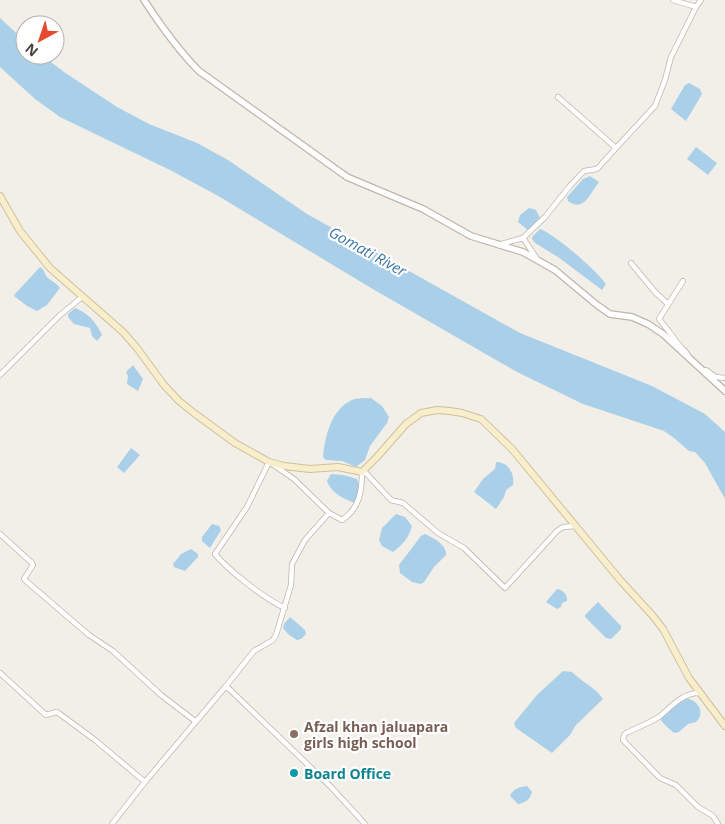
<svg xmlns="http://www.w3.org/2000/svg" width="725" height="824" viewBox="0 0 725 824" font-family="'Open Sans',sans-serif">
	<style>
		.water { fill: #aacfe9 }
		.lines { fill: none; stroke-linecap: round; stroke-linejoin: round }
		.minor-casing { stroke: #bdb6ab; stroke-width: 6 }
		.tertiary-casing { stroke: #bdb6ab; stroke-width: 8 }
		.secondary-casing { stroke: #cdc19c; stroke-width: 8 }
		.minor { stroke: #fff; stroke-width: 4.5 }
		.tertiary { stroke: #fff; stroke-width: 5.5 }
		.secondary { stroke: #f9eecb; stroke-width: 6 }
		.education-dot { fill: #8d6e63; stroke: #fff; stroke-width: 2 }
		.culture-dot { fill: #0f9aa8; stroke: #fff; stroke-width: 2 }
		.labels { text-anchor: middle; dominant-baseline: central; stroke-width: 4.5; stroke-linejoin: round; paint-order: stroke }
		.education-label { font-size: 14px; font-weight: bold; fill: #785e54; stroke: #fff; text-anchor: start }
		.culture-label { font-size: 14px; font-weight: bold; fill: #0d838f; stroke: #fff; text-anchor: start }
		.water-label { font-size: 15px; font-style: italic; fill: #3b78a6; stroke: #fff }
	</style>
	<rect width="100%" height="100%" fill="#f2efe8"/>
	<path class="water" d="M0 18 25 41V55H42L64 72 117 107 149 124 197 143 228 160 307 214 520 333 652 386 705 414 725 432V499L705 463 695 452 689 451 674 438 664 431 583 404 517 372 371 288 220 197 172 171 60 117 35 99 0 67Z
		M689 83 700 89 702 94 686 121 671 109 685 85Z
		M696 147 717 163 708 175 687 159Z
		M590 176 599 182C590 193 584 213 568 201L567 197 583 179Z
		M529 208 536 210 540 218 529 231 518 222 520 215Z
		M540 229C556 235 596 270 606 284L602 290 558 257 535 243 532 239V237Z
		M40 267C45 270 44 273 47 277 51 281 57 283 60 288L47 305 37 311 27 306 14 296 15 294Z
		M75 308C88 313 96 322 102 335L97 341 92 336 90 328 74 324 68 317V314Z
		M133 365 143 379 138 391 127 384 128 376 126 372Z
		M371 398 382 406 389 417 387 423 370 446 365 460 356 467 342 461 326 460 323 457C325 437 331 409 352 400 357 398 365 398 371 398Z
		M131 448 140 455 124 473 117 467Z
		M496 462C508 462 515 473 513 485L506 490 504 497 496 509 474 492 483 479 495 469Z
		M331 474 343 475 357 479 361 489 355 503C344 499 331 493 327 481Z
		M396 514 405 517 412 526C409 538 402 545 393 552L382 546 379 540 382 528Z
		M212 524 219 526 221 530 210 548 202 541V537Z
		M425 534C434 538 447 545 446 555L434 567 424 582 421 584 412 582 400 573 399 565 421 536Z
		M191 549 198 554V557L185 571 174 567 173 564 181 554Z
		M557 589C563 590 568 595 567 601L562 603 561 607 557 609 546 602Z
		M598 602 621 626V629L611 639 606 638 585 617V615Z
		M290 617 305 630 306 634 301 639 297 640 288 634 283 628 284 624Z
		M563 671 572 672C583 683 594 686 603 699L576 725 570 735 552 753 516 728 514 723 537 695Z
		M686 698C698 700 706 713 696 722L688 724 679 732 674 733 666 726 660 719 662 715Z
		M527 786 532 792C530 800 525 803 518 804L510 796C513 789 519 787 527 786Z"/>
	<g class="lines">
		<g class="minor-casing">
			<path id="minor" d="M673 0 696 7 701 0
				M616 148 655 106 665 80 671 57 696 7
				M498 245 523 238
				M537 259 523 238 545 217 569 187 584 171 597 169 616 148 558 97
				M631 263 655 292 668 304
				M683 281 659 319C666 327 672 336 679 345 683 350 687 351 689 358
				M706 370 716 377 725 378
				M0 375 59 316 82 297
				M364 471 391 500 403 503 438 533 464 548 505 588 557 531 563 527 576 526
				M329 513 342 520C359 509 362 492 362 472
				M0 534 32 563 33 565 24 579 26 581 89 635 113 651 161 695 195 721
				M0 673 46 715 57 712 95 740 145 782
				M226 686 254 651 273 640 276 635 291 585 292 564 305 540 329 513 294 479 269 462 247 507 215 554C228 570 265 599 285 608
				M699 693C682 693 671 707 659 717 649 723 637 728 626 733L624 735 623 740 660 778 676 785 698 807 713 816 718 824
				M112 824 145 782 226 686 331 787 365 824"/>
		</g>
		<g class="tertiary-casing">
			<path id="tertiary" d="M144 0C161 26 177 49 199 71L347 177 423 209 471 236 523 252 555 270 597 305 610 314 632 317 648 324 663 334 725 391"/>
		</g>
		<g class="secondary-casing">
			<path id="secondary" d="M0 196 20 231 50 268 123 332 137 348 164 385 179 401 194 413 235 443 269 462 284 466 310 469 338 467 362 472 377 457 406 424 421 413 437 410 450 411 462 413 481 419 512 449 621 581 653 616 663 629 689 678 725 726"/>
		</g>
		<use href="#minor" class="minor"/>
		<use href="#tertiary" class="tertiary"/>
		<use href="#secondary" class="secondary"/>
	</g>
	<circle class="education-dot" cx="294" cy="734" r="5"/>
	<circle class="culture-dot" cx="294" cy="773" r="5"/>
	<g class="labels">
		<g class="education-label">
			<text x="304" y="726">Afzal khan jaluapara<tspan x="304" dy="16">girls high school</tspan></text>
		</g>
		<g class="culture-label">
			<text x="304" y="773">Board Office</text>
		</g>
		<g class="water-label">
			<text transform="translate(368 251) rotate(29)">Gomati River</text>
		</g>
	</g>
	<g transform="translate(40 40) rotate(220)"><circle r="24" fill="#ffffff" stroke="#b5b2af"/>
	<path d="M0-4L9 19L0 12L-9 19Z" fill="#e4492d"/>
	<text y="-8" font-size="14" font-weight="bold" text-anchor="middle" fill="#453f37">N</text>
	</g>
</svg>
